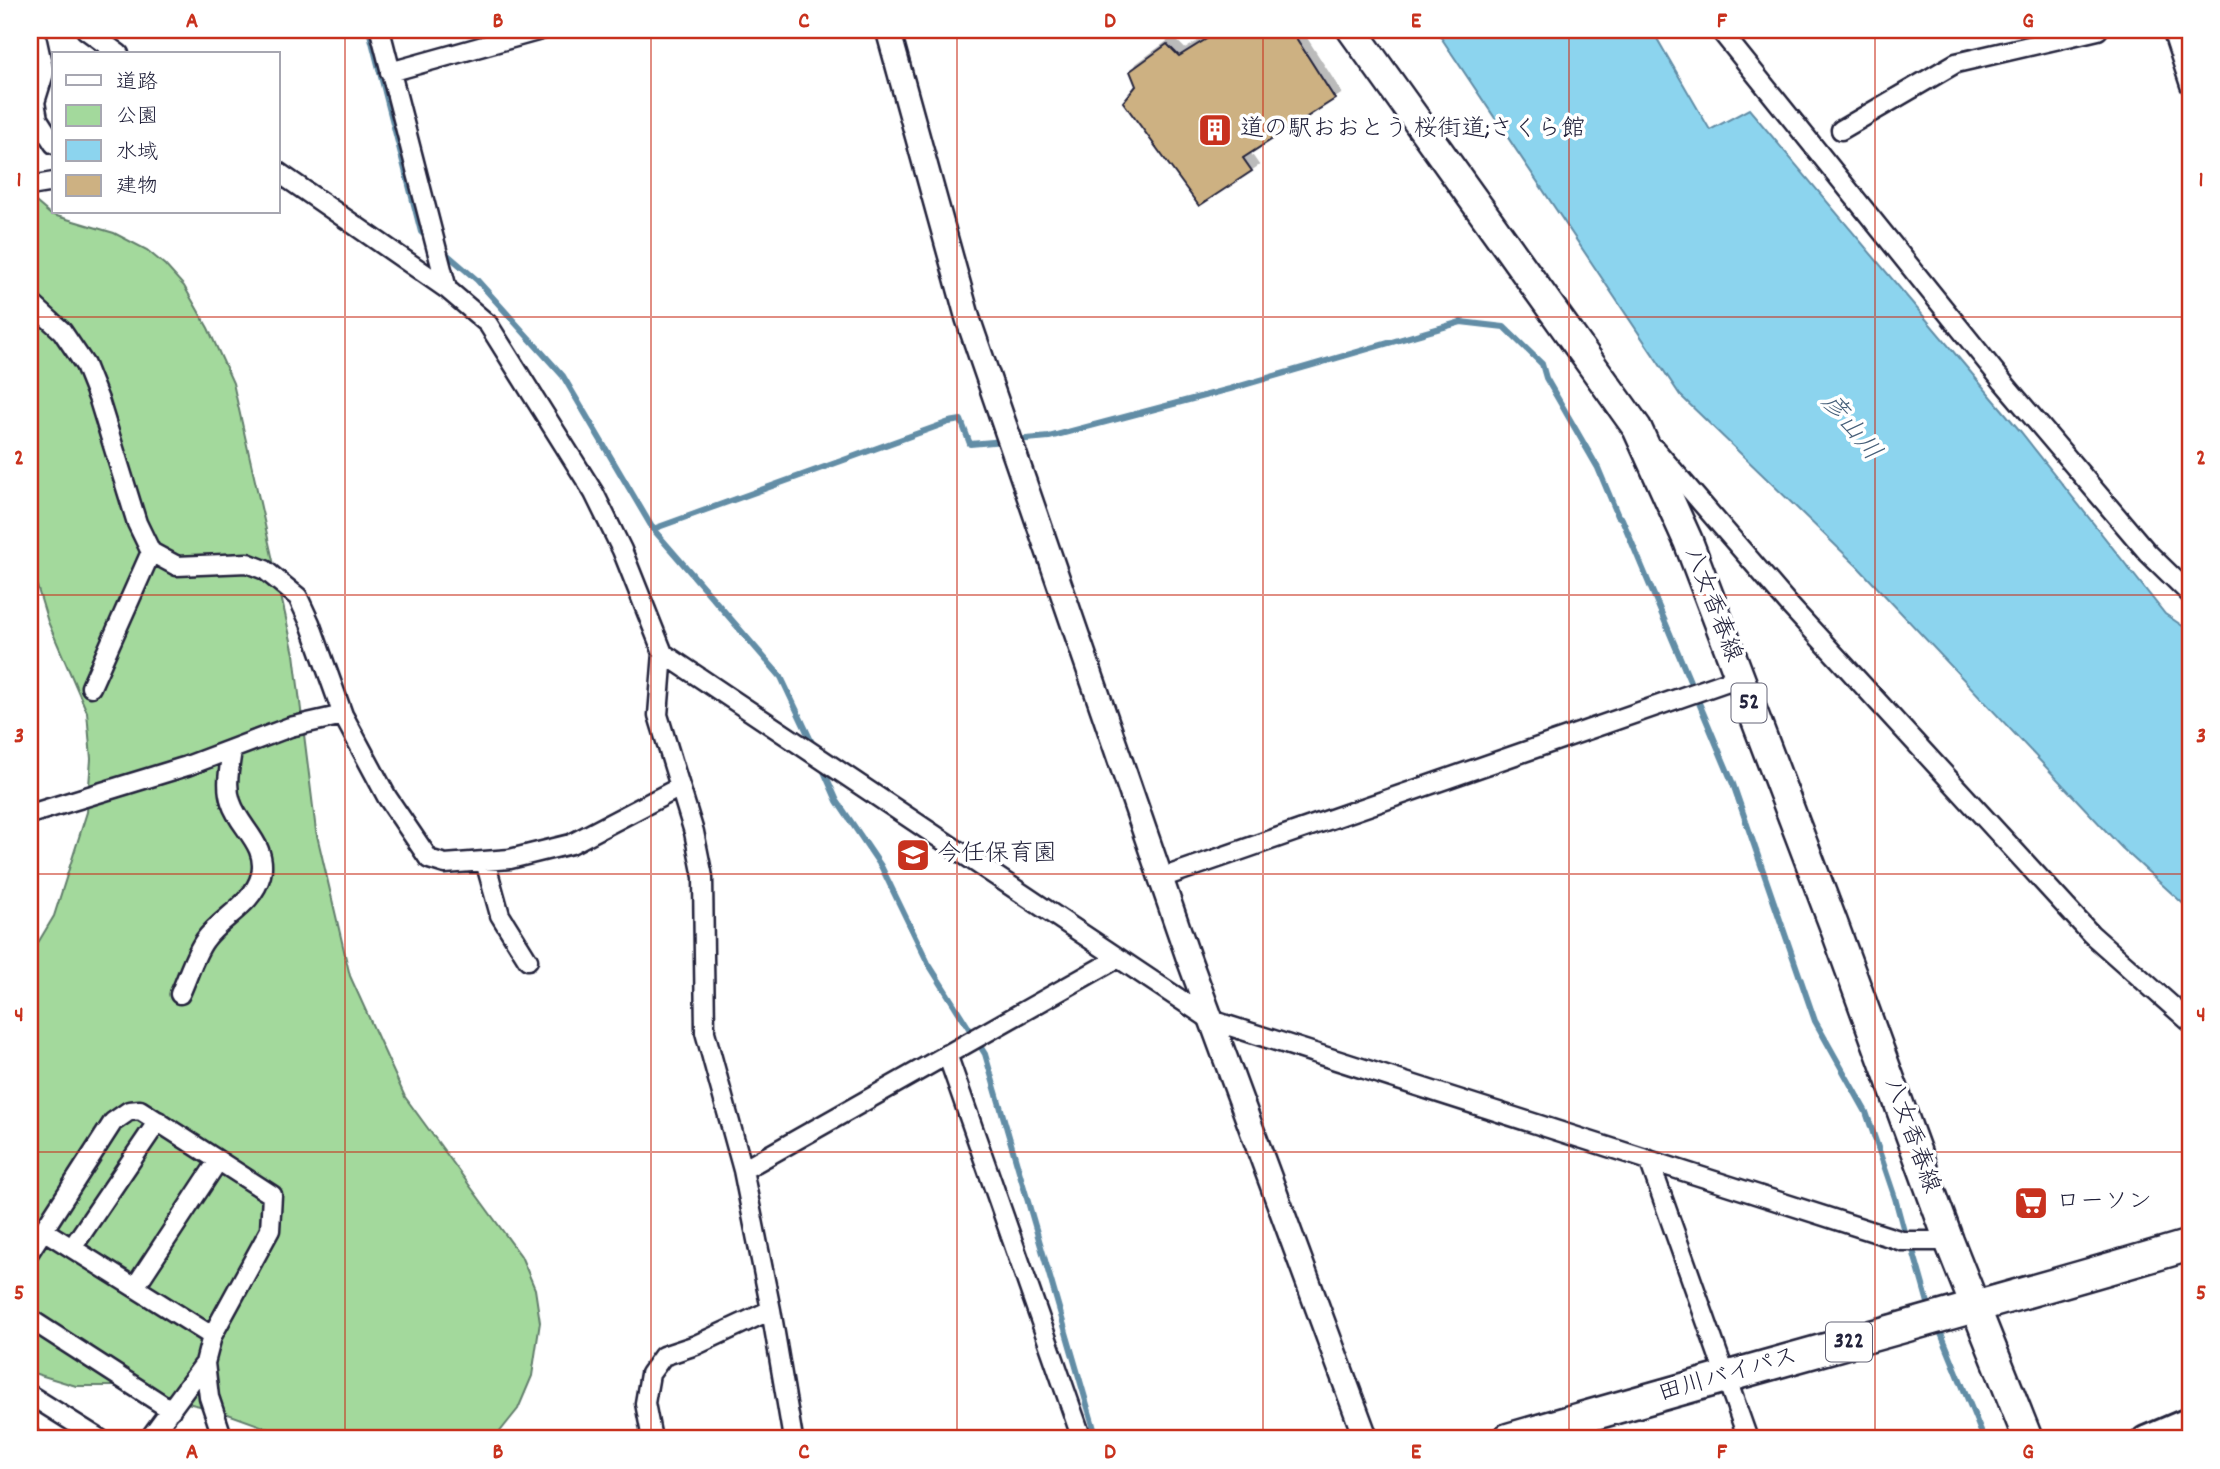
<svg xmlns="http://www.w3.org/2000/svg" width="2220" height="1469" viewBox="0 0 2220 1469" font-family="Dekko,'Klee One',sans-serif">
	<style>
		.green { fill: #a3d99c; stroke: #627e6c; stroke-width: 2 }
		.water { fill: #8cd4ee; stroke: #628da6; stroke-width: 2 }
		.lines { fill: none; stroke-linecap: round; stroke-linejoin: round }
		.stream { stroke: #628da6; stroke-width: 6 }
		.building { fill: #cdb182; stroke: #22223b; stroke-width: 2; filter: url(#shadow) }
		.minor-casing { stroke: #22223b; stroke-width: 23 }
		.tertiary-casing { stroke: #22223b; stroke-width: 28 }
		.secondary-casing { stroke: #22223b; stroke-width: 30 }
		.primary-casing { stroke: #22223b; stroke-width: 33 }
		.trunk-casing { stroke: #22223b; stroke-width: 35 }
		.minor { stroke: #fff; stroke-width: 18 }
		.tertiary { stroke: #fff; stroke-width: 23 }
		.secondary { stroke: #fff; stroke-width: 24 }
		.primary { stroke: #fff; stroke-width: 28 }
		.trunk { stroke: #fff; stroke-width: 30 }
		.grid { fill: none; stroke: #c8321e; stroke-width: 2; stroke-opacity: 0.55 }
		.labels { text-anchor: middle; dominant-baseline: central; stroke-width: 7; stroke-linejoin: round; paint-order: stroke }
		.shield { fill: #fff; stroke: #646476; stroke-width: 2 }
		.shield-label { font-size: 23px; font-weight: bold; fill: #22223b }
		.poi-label { font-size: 24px; fill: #22223b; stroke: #fff; text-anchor: start }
		.street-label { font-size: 24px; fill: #22223b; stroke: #fff }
		.water-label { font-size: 26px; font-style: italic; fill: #47607a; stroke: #fff }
		.neatline { fill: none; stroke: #c8321e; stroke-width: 2.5 }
		.grid-label { font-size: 23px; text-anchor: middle; font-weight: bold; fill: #c8321e }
	</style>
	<defs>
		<filter id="shadow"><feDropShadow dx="6" dy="-6" stdDeviation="0" flood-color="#0004"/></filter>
	</defs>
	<rect width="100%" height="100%" fill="#fff"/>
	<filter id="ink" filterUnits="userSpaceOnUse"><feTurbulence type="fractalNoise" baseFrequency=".0143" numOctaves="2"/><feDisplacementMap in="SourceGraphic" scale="14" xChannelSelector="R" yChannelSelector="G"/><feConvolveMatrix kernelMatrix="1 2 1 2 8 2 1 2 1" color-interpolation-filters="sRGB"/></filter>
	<g filter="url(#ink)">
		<path class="green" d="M30 197 50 214 114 233 147 250 165 265 184 286 208 328 233 383 294 654 316 831 350 976 405 1097 521 1256 535 1289 540 1322 532 1376 518 1409 494 1439H297L217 1410 114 1386H76L30 1372V956L54 916 87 812 91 759 87 712 48 622 30 563Z"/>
		<path class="water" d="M1436 30H1652L1710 130 1749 109 2021 432 2165 614 2190 631V910L2122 848 1858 567 1680 395Z"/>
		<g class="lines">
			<path class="stream" d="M369 30 421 232 428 238
				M442 250 477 280 563 376 653 529 781 677 814 747
				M1015 440 1049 437 1230 389 1461 322 1504 327 1542 364 1546 378 1598 468 1618 516 1622 519 1733 784 1815 1021 1866 1112 1895 1198 1906 1239 1911 1243 1930 1310
				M653 529 949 422 961 420 970 444 1004 441
				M822 767 837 801 881 866 928 963 985 1054 1097 1439
				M1938 1326 1984 1439"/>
		</g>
		<path class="building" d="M1221 30H1291L1335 99 1243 158 1252 171 1199 206 1123 102 1136 86 1130 71 1167 44 1179 56Z"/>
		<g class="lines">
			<g class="minor-casing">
				<path id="minor" d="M86 30 119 54
					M380 30 447 289
					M1720 30 2003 382 2148 553 2190 594
					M2172 30 2190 85
					M30 31 37 41 44 73 35 102 38 119 54 144
					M390 72 541 30
					M1841 130 1956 63 2098 30
					M278 172 447 289 488 324 594 493 622 550 663 653 658 715 694 832 703 877 705 1032 743 1170 771 1310 793 1439
					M30 186 54 182
					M30 302 62 331 85 365 99 400 137 523 151 552 177 566 247 563 265 570 298 597 310 623 343 715 290 727 187 766 30 814
					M1655 449 1791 607 2091 934 2190 1022
					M663 653 1211 1020 1902 1241H1949
					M91 687 151 552
					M343 715 387 797 429 859 445 864 510 859 571 844 680 787
					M485 861 500 915 528 960
					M1161 878 1740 677
					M180 994C188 977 194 955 205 940 221 917 253 905 261 875 268 844 239 828 231 802 225 785 230 767 232 749
					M947 1054 1082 1439
					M1649 1160 1748 1439
					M743 1170 1118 958
					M43 1230 212 1336
					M72 1248 158 1121
					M30 1251 113 1122 129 1111 140 1110 272 1195 270 1230 212 1336 205 1363 209 1397 223 1439
					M135 1287 218 1161
					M30 1319 171 1410
					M30 1395 100 1439
					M30 1436 32 1439
					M149 1439 205 1363
					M652 1439 645 1403 650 1374 663 1356 696 1345 771 1310"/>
			</g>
			<g class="tertiary-casing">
				<path id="tertiary" d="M888 30 968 319 1188 957 1366 1439"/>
			</g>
			<g class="secondary-casing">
				<path id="secondary" d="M2145 1439 2190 1420"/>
			</g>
			<g class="primary-casing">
				<path id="primary" d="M1352 30 1637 428 1688 541 1833 923 1949 1241 2028 1439"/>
			</g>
			<g class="trunk-casing">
				<path id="trunk" d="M1508 1439C1735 1373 1963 1312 2190 1245"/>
			</g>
			<use href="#minor" class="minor"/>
			<use href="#tertiary" class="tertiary"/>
			<use href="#secondary" class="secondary"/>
			<use href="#primary" class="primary"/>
			<use href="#trunk" class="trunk"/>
		</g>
	</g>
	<path class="grid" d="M345 30V1439M651 30V1439M957 30V1439M1263 30V1439M1569 30V1439M1875 30V1439M30 317H2190M30 595H2190M30 874H2190M30 1152H2190"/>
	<defs>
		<g id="building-square" transform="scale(1.75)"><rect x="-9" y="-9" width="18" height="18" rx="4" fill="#c8321e" stroke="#fff"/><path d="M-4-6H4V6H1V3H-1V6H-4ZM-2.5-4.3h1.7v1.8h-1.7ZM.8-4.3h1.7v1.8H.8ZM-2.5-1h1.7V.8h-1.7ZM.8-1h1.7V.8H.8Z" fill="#fff"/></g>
		<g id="school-square" transform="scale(1.75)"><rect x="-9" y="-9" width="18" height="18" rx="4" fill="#c8321e" stroke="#fff"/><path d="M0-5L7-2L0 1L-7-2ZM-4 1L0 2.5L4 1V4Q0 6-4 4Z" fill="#fff"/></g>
		<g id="supermarket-square" transform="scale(1.75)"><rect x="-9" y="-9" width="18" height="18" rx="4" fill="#c8321e" stroke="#fff"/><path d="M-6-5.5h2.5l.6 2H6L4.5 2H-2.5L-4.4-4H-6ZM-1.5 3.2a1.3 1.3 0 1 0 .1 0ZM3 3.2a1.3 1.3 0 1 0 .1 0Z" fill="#fff"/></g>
	</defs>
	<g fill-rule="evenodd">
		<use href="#building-square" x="1215" y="130"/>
		<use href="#school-square" x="913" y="855"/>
		<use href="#supermarket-square" x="2031" y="1203"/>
	</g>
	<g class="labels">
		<g class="shield">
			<rect x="1731.5" y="683.5" width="35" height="39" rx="5"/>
			<rect x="1826" y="1322.5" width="46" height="39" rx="5"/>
		</g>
		<g class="shield-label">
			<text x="1749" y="703">52</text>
			<text x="1849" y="1342">322</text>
		</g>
		<g class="poi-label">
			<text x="1240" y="130">道の駅おおとう 桜街道;さくら館</text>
			<text x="937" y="855">今任保育園</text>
			<text x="2056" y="1203">ローソン</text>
		</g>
		<g class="street-label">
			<text transform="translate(1712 605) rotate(69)">八女香春線</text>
			<text transform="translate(1911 1136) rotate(70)">八女香春線</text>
			<text transform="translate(1728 1376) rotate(-16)">田川バイパス</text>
		</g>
		<g class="water-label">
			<text transform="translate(1850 428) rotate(51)">彦山川</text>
		</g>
	</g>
	<rect width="2220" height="1469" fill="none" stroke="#fff" stroke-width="77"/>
	<rect x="52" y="52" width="228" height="161" fill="#ffffff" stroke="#a7a7b1" stroke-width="2"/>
	<rect x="66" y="75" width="35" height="10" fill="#ffffff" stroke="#a7a7b1" stroke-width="2"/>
	<text x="116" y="88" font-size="21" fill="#22223b">道路</text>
	<rect x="66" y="105" width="35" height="21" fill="#a3d99c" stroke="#a7a7b1" stroke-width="2"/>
	<text x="116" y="122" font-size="21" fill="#22223b">公園</text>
	<rect x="66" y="140" width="35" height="21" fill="#8cd4ee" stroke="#a7a7b1" stroke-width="2"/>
	<text x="116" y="158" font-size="21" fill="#22223b">水域</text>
	<rect x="66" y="175" width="35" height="21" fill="#cdb182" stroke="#a7a7b1" stroke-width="2"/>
	<text x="116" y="192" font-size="21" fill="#22223b">建物</text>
	<rect x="38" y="38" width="2144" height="1392" class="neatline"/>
	<g class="grid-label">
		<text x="192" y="27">A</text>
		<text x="498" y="27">B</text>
		<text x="804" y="27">C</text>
		<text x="1110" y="27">D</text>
		<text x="1416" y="27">E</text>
		<text x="1722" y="27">F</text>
		<text x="2028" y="27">G</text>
		<text x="19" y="186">1</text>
		<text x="2201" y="186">1</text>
		<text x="19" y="464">2</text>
		<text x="2201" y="464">2</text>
		<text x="19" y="742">3</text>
		<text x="2201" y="742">3</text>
		<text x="19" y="1021">4</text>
		<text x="2201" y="1021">4</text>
		<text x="19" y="1299">5</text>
		<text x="2201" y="1299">5</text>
		<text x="192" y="1458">A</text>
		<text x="498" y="1458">B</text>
		<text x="804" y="1458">C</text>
		<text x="1110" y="1458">D</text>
		<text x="1416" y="1458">E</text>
		<text x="1722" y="1458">F</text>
		<text x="2028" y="1458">G</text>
	</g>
</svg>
